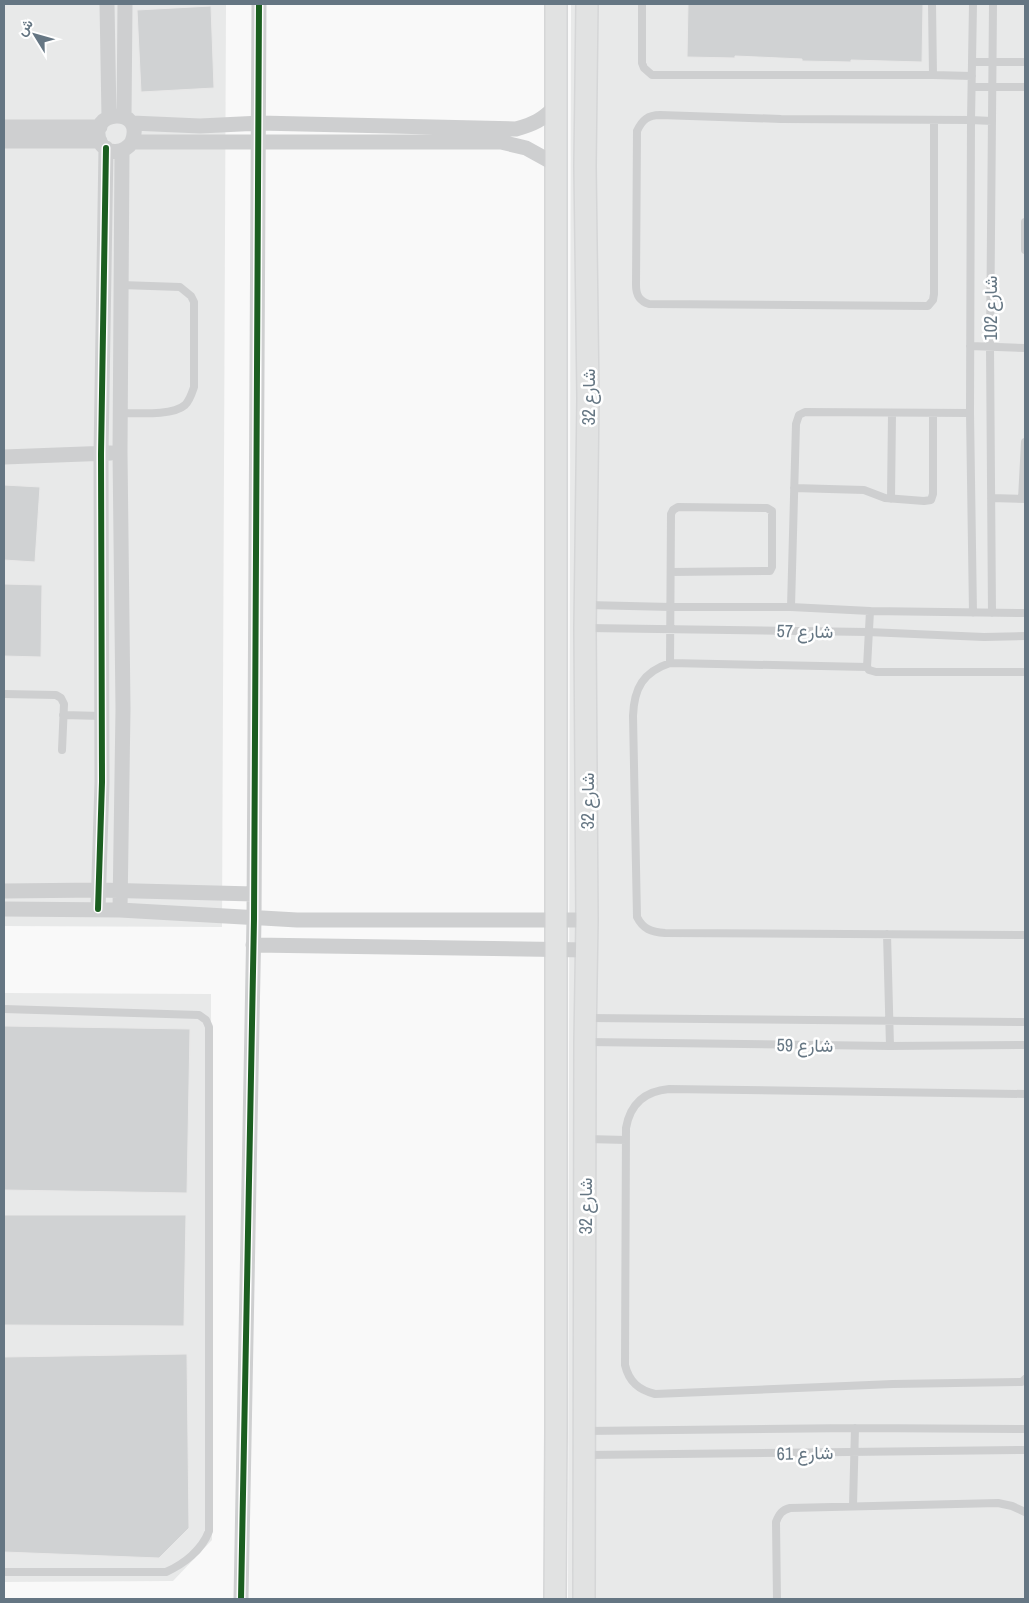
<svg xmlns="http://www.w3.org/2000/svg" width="1029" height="1603" viewBox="0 0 1029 1603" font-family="'Archivo Narrow',Vazirmatn,sans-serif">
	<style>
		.built { fill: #e8e9e9 }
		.building { fill: #d0d2d3; stroke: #e8e8e8 }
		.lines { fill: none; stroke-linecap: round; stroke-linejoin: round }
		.secondary-casing { stroke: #d5d6d7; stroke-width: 24 }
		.service { stroke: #cecfd0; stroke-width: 8 }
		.minor { stroke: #cecfd0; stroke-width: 15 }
		.secondary { stroke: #e1e2e2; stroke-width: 21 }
		.cycleway-casing { stroke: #fff; stroke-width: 9 }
		.cycleway { stroke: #1b5e20; stroke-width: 6 }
		.labels { text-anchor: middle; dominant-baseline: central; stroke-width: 5; stroke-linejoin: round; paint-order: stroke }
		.street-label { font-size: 18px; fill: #657683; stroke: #fff }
	</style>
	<rect width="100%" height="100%" fill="#f9f9f9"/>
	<path class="built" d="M4 4H226L222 927 4 926Z
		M571 4H1025V1599H568Z
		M4 993 211 994 212 1540 173 1581 4 1582Z"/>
	<path class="building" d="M688 4H923L922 62 851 60V62L802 61V59L735 56V58L687 57Z
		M211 6 214 88 141 92 137 10Z
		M4 485 40 487 35 562 4 560Z
		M4 584 42 585 41 657 4 656Z
		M4 1026 190 1029 187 1193 4 1190Z
		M4 1215H186L184 1326 4 1325Z
		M187 1354 189 1528 159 1558 4 1552V1357Z"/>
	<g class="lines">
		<g class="secondary-casing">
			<path id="secondary" d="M555 1599 556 1431V4
				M584 1599 585 1042 587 920 585 628 588 398 585 166 587 4"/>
		</g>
		<path class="service" d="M642 4V63L644 68 652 75H933L972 76
			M932 4 933 75
			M973 4 971 120 970 413 973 613
			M973 62H1025
			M972 87H1025
			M934 120V294L933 300 928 306 649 304C639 301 636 295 636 285L637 131C642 120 648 115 660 115L781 119 971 120 992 121
			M1025 222V250
			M970 346 1025 348
			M120 413C137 413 173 416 185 405 190 400 192 393 194 387V302L191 296 180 287 121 285
			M794 488 864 490 885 498 924 501 931 500 933 494V414
			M991 498 1025 499
			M891 499 892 414
			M1022 499 1025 442
			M587 605 671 607H791L870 611 1025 613
			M791 607 796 424 799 415 805 412 970 413
			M992 613 990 347 993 4
			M587 628 868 632 984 637 1025 636
			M670 663 671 514 673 510 678 507 767 508 772 511V567L770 571 671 572
			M867 667 870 611
			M1025 672H876L869 670 867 667 670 663C643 672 634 688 633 716L637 917C643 929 651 932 665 933L1025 935
			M4 694 56 695 61 698 64 704 62 750
			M63 715 102 716
			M887 934 890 1046
			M4 1009 199 1015 206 1020 209 1027V1531C202 1550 184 1564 166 1572H4
			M587 1018 1025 1022
			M587 1042 890 1046 1025 1045
			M1025 1094 669 1089C645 1091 630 1104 626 1128L625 1365C629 1382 639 1390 655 1394L893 1384 1022 1382 1025 1379
			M587 1139 626 1140
			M585 1431 855 1428 1025 1429
			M586 1455 1025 1450
			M853 1506 855 1428
			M777 1599 776 1522C779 1514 782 1510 790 1508L998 1503 1012 1506 1025 1512"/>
		<path class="minor" d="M107 4 109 117
			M124 117 125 4
			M132 123 200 126 259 123 516 129C534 124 542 120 555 107
			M4 127H100
			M4 141H100
			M132 142C146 105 86 110 100 142 107 156 125 153 132 142H501L526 148 555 164
			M4 457 111 453
			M4 891 99 890 254 894
			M4 909 120 910 297 920H587
			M98 909 102 782 101 454 106 148
			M120 910 123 709 120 452 122 151
			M253 945 587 950
			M241 1599 254 919 259 4"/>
		<use href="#secondary" class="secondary"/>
		<g class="cycleway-casing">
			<path id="cycleway" d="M98 909 102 782 101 454 106 148
				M241 1599 254 919 259 4"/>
		</g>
		<use href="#cycleway" class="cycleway"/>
	</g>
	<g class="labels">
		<g class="street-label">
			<text transform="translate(990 308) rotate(-90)">شارع 102</text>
			<text transform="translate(588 397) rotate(-90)">شارع 32</text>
			<text transform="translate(805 631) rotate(1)">شارع 57</text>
			<text transform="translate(587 801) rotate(-90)">شارع 32</text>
			<text transform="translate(805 1045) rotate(1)">شارع 59</text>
			<text transform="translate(585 1206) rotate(-90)">شارع 32</text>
			<text transform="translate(805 1453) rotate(-1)">شارع 61</text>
		</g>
	</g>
	<rect width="1029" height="1603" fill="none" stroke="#657683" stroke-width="10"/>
	<g transform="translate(35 35) rotate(307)" stroke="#ffffff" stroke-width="4" paint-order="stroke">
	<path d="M0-4L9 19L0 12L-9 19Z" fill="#657683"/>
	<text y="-8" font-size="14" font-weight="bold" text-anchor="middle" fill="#657683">ش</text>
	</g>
</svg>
